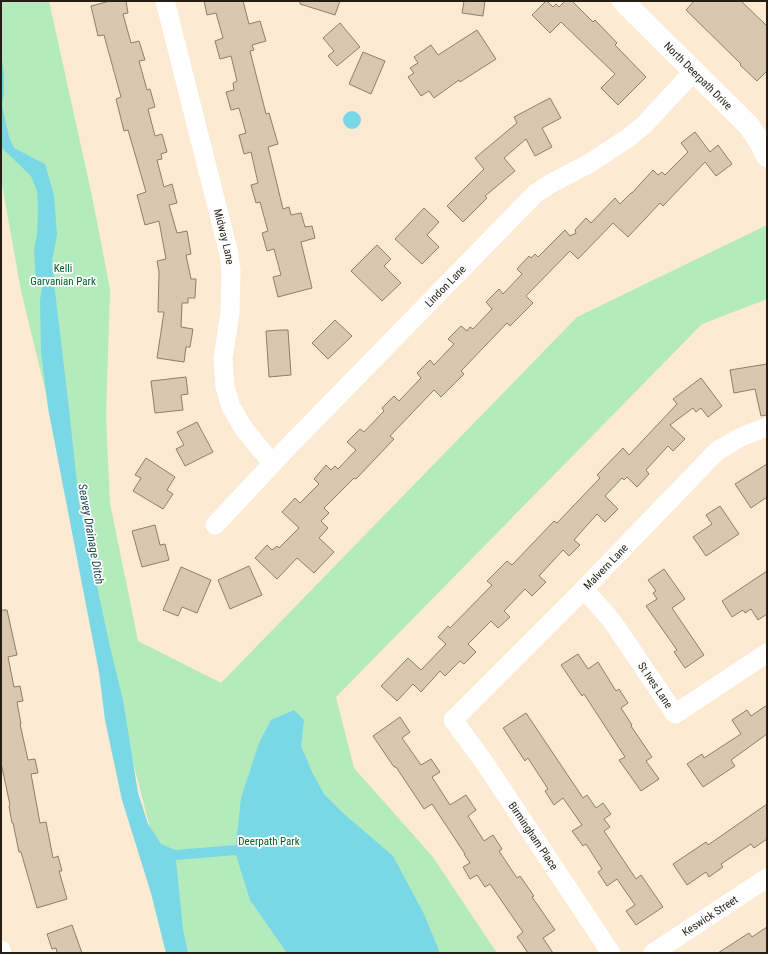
<svg xmlns="http://www.w3.org/2000/svg" width="768" height="954" viewBox="0 0 768 954" font-family="'Roboto Condensed',sans-serif">
	<style>
		.green { fill: #b3ebbd }
		.water { fill: #7ad7e6 }
		.building { fill: #d9c7b0; stroke: #8f7e69 }
		.lines { fill: none; stroke-linecap: round; stroke-linejoin: round }
		.street { stroke: #fff; stroke-width: 19 }
		.secondary { stroke: #fff; stroke-width: 22 }
		.labels { text-anchor: middle; dominant-baseline: central; stroke-width: 3.5; stroke-linejoin: round; paint-order: stroke }
		.street-label { font-size: 11px; fill: #241e15; stroke: #fff }
		.park-label { font-size: 11px; fill: #006228; stroke: #fff }
		.water-label { font-size: 12px; font-style: italic; fill: #1d484e; stroke: #fff }
	</style>
	<rect width="100%" height="100%" fill="#fcead2"/>
	<path class="green" d="M1 1H49L92 196 110 289 106 418 110 503 138 641 221 683 577 317 767 225V299L702 324 336 697 354 768 433 857 497 953H182L97 621 55 430 21 291 1 179Z"/>
	<path class="water" d="M1 25 2 43 1 51 4 75V93L2 105 9 137 14 148 45 164 54 195 57 235 52 261 55 291 69 409 79 502 110 647 123 700 138 793 148 824 161 844 175 850 236 845 241 798 259 743 271 720 294 710 304 720 301 746 312 772 324 794 343 813 393 856 424 914 440 953H287L250 900 236 855 176 860 183 930 188 953H166L151 893 122 800 105 720 99 672 48 408 41 352 40 300 42 287 36 280 34 250 37 234 38 209 37 191 31 176 2 148 1 146Z
		M343 120a9 9 0 1 1 18 0a9 9 0 1 1-18 0Z"/>
	<path class="building" d="M110 1H126L128 13 123 14 131 43 139 41 145 60 139 61 147 90 150 89 155 107 148 109 155 136 162 134 167 152 161 154 162 159 157 160 164 187 172 184 177 203 169 205 177 233 187 231 191 254 186 255 191 279H196L195 298H188V303H182L181 327 193 329 190 347H186L184 362 157 358 164 312H158L159 272 157 261 166 259 159 221 145 225 137 195 146 192 128 130 124 131 116 99 121 97 104 35 98 36 91 6Z
		M204 1H243L249 24 260 21 266 41 252 45 254 50 250 51 266 114 269 113 278 144 268 147 283 209 289 207 291 215 301 213 305 227 312 226 315 238 301 242 312 288 278 297 273 277 281 275 274 249 267 251 262 233 268 231 260 202 256 203 251 185 258 183 251 152 244 154 239 135 246 133 239 108 231 110 226 92 234 90 233 83 237 81 231 56 220 59 215 41 223 38 216 13 207 15Z
		M300 1H340L335 15 300 4Z
		M464 1H485L483 16 462 13Z
		M546 1H547L553 7 556 4 559 7 565 1H572L593 22 595 20 617 43 615 45 646 77 618 105 601 88 615 74 561 22 550 33 532 15Z
		M694 1H741L767 26V71L757 81 740 65 741 64 686 10Z
		M340 23 360 47 337 66 328 56 334 51 323 38Z
		M477 30 496 59 460 82 459 80 434 98 429 91 421 96 408 77 414 73 410 68 418 63 414 57 431 45 438 55Z
		M363 52 385 61 371 94 349 84Z
		M550 98 561 118 542 128 552 147 535 156 526 139 504 158 515 171 485 196 487 198 463 222 447 206 484 169 475 158 517 123 514 117Z
		M695 132 710 152 718 145 732 164 716 176 705 162 663 206 660 203 628 237 613 223 578 259 570 251 526 296 533 303 510 326 507 323 461 371 464 374 441 397 434 390 390 436 394 439 356 479 354 478 324 508 329 513 321 521 328 528 319 538 334 552 314 573 297 558 277 579 255 558 267 545 272 550 277 546 279 548 299 528 282 512 295 498 300 503 319 484 314 479 326 465 331 470 335 466 338 469 356 450 347 442 360 429 364 432 384 411 382 408 394 396 399 401 421 378 417 373 430 360 434 365 454 344 448 339 461 326 467 331 470 327 473 329 492 309 486 302 499 289 503 294 522 274 517 269 529 256 531 258 535 254 538 257 565 230 570 236 576 233 575 230 586 218 591 223 615 198 620 204 631 193H632L653 170 658 175 662 172 665 175 688 152 681 143Z
		M424 208 439 222 427 235 439 247 422 264 395 239Z
		M377 245 391 259 384 266 401 283 382 301 351 271Z
		M335 320 352 336 328 359 312 343Z
		M282 330H288L291 375 269 377 266 331Z
		M767 364V415L761 416 755 389 734 393 730 370Z
		M186 377 188 394 181 395 183 410 155 413 151 381Z
		M701 378 722 406 708 417 701 408 696 412 693 408 670 425 685 439 673 451 668 446 646 470 649 474 637 487 627 477 624 480 622 478 605 496 618 509 605 522 597 514 574 540 580 545 569 556 563 550 539 576 546 582 532 596 525 589 504 611 510 617 498 628 491 621 468 644 476 652 464 664 460 661 445 676 440 671 421 692 413 684 397 701 381 686 408 658 421 670 446 644 438 637 448 626 450 628 492 585 487 581 507 561 512 565 554 521 557 523 600 478 597 475 623 448 629 455 677 404 673 399Z
		M197 422 213 452 185 466 176 449 184 445 177 432Z
		M146 458 175 477 167 490 173 494 163 509 133 491 141 478 135 475Z
		M767 464V497L751 508 735 484Z
		M720 506 739 534 706 556 693 537 712 524 706 515Z
		M155 525 160 545 165 544 169 560 142 567 132 531Z
		M249 566 262 595 230 609 218 580Z
		M181 567 211 580 197 613 182 607 178 616 163 610Z
		M664 569 685 599 672 608 704 655 685 668 674 652 677 650 646 606 657 599 653 593 656 591 648 580Z
		M767 571V614L758 620 751 609 745 613 743 610 732 617 722 601Z
		M1 610H7L17 655 8 657 14 687 20 686 23 701 17 702 21 724H20L28 760 35 759 38 773 31 774 40 823 46 822 53 858 58 856 62 871H59L67 899 37 908 21 852H19L13 823H12L9 806 10 805 1 763Z
		M578 654 588 669 598 662 616 691 619 689 628 703 621 708 632 725 631 726 652 757 646 761 659 779 641 791 619 760 625 757 584 694 582 696 561 665Z
		M767 705V734L731 760 735 766 703 787 687 764 702 754 704 758 741 734 732 720 747 710 751 716Z
		M526 713 583 798 587 795 596 808 603 803 611 814 604 819 610 827 604 831 636 879 641 875 663 907 636 925 626 911 635 905 617 879 607 886 598 872 602 869 586 844 583 846 572 831 582 825 563 798 554 805 545 791 548 789 528 758 525 761 503 728Z
		M400 717 410 732 402 738 421 765 431 759 440 772 432 777 450 805 466 795 476 810 468 816 484 841 493 835 502 849 499 851 517 878 520 876 534 896 532 897 555 930 543 938 553 953H528L517 937 523 932 490 884 485 887 477 875 470 879 463 867 470 863 464 854H465L432 804 424 809 396 767H394L373 736Z
		M767 804V839L754 848 751 844 721 864 723 867 709 877 706 872 687 885 673 864 706 842 708 845Z
		M72 925 82 953H57L56 948 52 949 47 934Z
		M767 927V953H718L749 933 752 937Z"/>
	<g class="lines">
		<g class="street">
			<path id="s1" d="M165 1 229 254 231 271 230 313 223 359 225 387 231 407 244 429 272 463"/>
			<path id="s2" d="M215 525 289 446 535 194 550 184 590 163 628 138 644 125 694 71"/>
			<path id="s3" d="M584 589 612 621 675 714 767 653"/>
			<path d="M1 950 2 953"/>
			<path id="s4" d="M611 953 484 762 453 720 584 589 717 451 741 437 767 427"/>
			<path id="s5" d="M653 953 767 878"/>
		</g>
		<path class="secondary" id="s6" d="M623 1 749 126 760 142 767 156"/>
	</g>
	<g class="labels">
		<g class="street-label">
			<text stroke="none"><textPath href="#s6" startOffset="106">North Deerpath Drive</textPath></text>
			<text stroke="none"><textPath href="#s1" startOffset="243">Midway Lane</textPath></text>
			<text stroke="none"><textPath href="#s2" startOffset="332">Lindon Lane</textPath></text>
			<text stroke="none"><textPath href="#s4" startOffset="498">Malvern Lane</textPath></text>
			<text stroke="none"><textPath href="#s3" startOffset="120">St Ives Lane</textPath></text>
			<text transform="translate(533 836) rotate(56)">Birmingham Place</text>
			<text stroke="none"><textPath href="#s5" startOffset="68">Keswick Street</textPath></text>
		</g>
		<g class="park-label">
			<text x="63" y="268">Kelli<tspan x="63" dy="13">Garvanian Park</tspan></text>
			<text x="269" y="841">Deerpath Park</text>
		</g>
		<g class="water-label">
			<text transform="translate(91 534) rotate(80)">Seavey Drainage Ditch</text>
		</g>
	</g>
	<rect width="768" height="954" fill="none" stroke="#241e15" stroke-width="4"/>
</svg>
